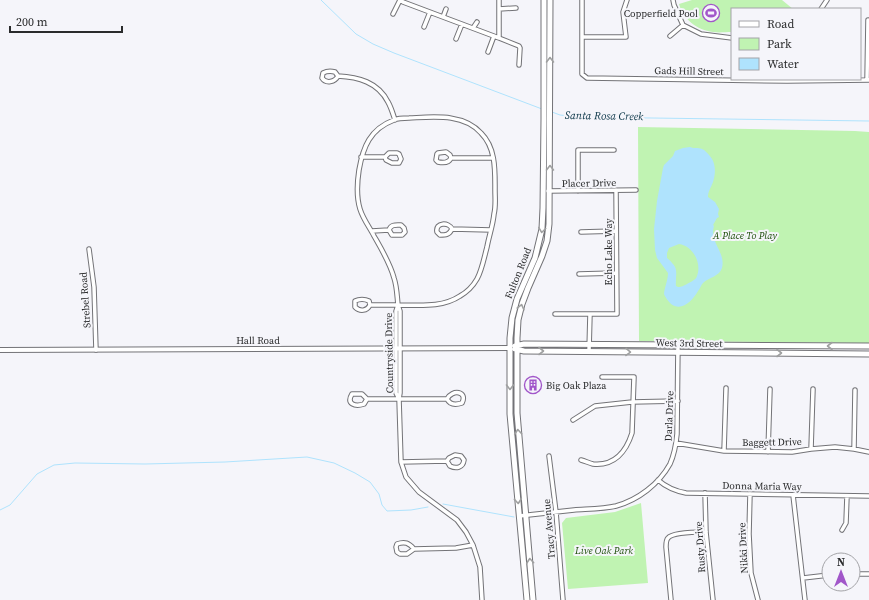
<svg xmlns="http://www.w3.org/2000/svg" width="869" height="600" viewBox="0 0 869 600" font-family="'Source Serif 4',serif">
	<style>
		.green { fill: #c0f3b2 }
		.water { fill: #afe3fd; fill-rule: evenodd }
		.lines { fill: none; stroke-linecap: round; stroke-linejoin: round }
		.stream { stroke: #afe3fd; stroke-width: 1 }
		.minor-casing { stroke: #737377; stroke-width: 5.5 }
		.tertiary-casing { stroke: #737377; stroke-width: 6 }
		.secondary-casing { stroke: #737377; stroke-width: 7 }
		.minor { stroke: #fff; stroke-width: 3.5 }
		.tertiary { stroke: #fff; stroke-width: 4 }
		.secondary { stroke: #fff; stroke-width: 5 }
		.oneway { stroke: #9fa0a0 }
		.labels { text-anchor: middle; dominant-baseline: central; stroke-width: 4; stroke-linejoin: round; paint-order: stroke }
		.poi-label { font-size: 10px; fill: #2a2b2c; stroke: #f5f5fa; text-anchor: end }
		.street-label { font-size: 10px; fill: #2a2b2c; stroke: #f5f5fa }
		.park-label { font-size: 10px; font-style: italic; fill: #1d4e09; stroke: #f5f5fa }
		.water-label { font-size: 11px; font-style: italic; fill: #093446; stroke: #f5f5fa }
	</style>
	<rect width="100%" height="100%" fill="#f5f5fa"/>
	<path class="green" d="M692 0H782L793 9H732V32C726 32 719 33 713 32 697 30 683 19 679 4Z
		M638 127 855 131 869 132V343L639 341Z
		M641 503 648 583 568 589 562 523 566 518 615 512Z"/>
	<path class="water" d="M690 147C694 149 698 147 702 149 705 150 707 153 709 155 716 162 716 173 713 182 711 188 708 191 708 197L715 202 719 209 718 214 719 217 717 218 713 225 714 226C709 242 726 252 722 268 719 277 709 277 703 283 701 285 700 289 698 291 693 300 682 312 671 304 669 302 665 297 664 294 664 289 668 280 668 273L657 258 655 250 654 229 657 201 663 168 664 165 673 156 675 151 683 148ZM679 244C693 246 702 263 697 276 696 280 690 282 687 284 683 286 682 287 678 287L676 286C675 278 679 269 672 263 671 261 669 260 667 258V253L669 248Z"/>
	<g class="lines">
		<path class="stream" d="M321 0 356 34 373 44 394 53 542 109
			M552 112 560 115 579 117 869 121
			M443 504 514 517
			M0 510 10 505 37 474 54 465 75 463 145 464 225 462 307 457 334 463 355 473 370 482 379 494 382 505 387 511 411 510 428 507"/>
		<g class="minor-casing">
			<path id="minor" d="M401 0 403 2 499 38V0
				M582 0V74L587 78 787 81 869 80
				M673 0 674 5 683 25 701 34 732 38
				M499 9 516 8
				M821 9 827 0
				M393 14 400 0
				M443 17 446 9
				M424 27 430 12
				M473 28 477 22
				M670 36 683 25
				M583 37H626L623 12 627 0
				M499 38 519 46 520 48 519 65
				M456 39 462 24
				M488 52 494 36
				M338 76C335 82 326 84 322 78L323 73C327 71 331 71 335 72L338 76C358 77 378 82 388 102 391 107 393 114 395 120
				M867 80 868 20
				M409 118C433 117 463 113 481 133 496 148 495 170 495 190 495 198 496 206 494 214 493 225 489 236 487 247 484 258 482 270 477 279 473 286 467 292 460 296 442 308 419 305 398 305 397 296 397 287 394 278 390 263 382 250 374 236 370 228 363 219 360 209 356 196 357 183 359 170 363 147 370 129 394 120 398 118 404 118 409 118Z
				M361 157H385L386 160 392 163H399L401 159 399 154 397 153H389L385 157
				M451 158C449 163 443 163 438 162L436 160 437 154 438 153 446 152 450 155 451 158H493
				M548 191 636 190
				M578 191V150H614
				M452 229C449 235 446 235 440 235L437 232C435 222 449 222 452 229L491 230
				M372 231 389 230 392 235H402L405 232 404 228 401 225C396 225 391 224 389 230
				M581 232 616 231
				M89 249 94 287 96 350
				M579 274 616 273
				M370 305C367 311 360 312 355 307V301C359 299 365 299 369 301L370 305H398
				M398 305 400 311V393L399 399 401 462 406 477 419 492 457 520 466 532 473 545 480 567 482 600
				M398 305 396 311V393L399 399
				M555 314H617L616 190
				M589 351 590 314
				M367 399 364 404C355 407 346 404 352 394H362L367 399H447C450 405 456 405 462 403 468 391 452 389 447 399
				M573 420 595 406 632 402 678 401
				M676 443 724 451 792 452 811 449 835 447 854 449 869 452
				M811 449 813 389
				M854 449 855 390
				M724 451 726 388
				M768 452 770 389
				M549 456 556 512 563 600
				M581 460C585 461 589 463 593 464 614 466 626 452 632 433L634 377H602
				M401 462 447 461 450 466C456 469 463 468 464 460L461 456 455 455 449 458 447 461
				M658 480C666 487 675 491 686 493L869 496
				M705 493 706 532 713 600
				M750 494 749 534 751 573 758 600
				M793 495 805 600
				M519 516C537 514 555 512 574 510 587 509 603 509 616 506 638 500 659 484 670 464 674 455 676 445 677 434L678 344
				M842 530 846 523 847 496
				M414 549 407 554H400L397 552 396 547 397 544C405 541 409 543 414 549L456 548 473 545
				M853 574H869
				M803 578 829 575
				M671 600 666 547C666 544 666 540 668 538 673 532 698 532 706 532"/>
		</g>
		<g class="tertiary-casing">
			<path id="tertiary" d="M0 350 510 348"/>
		</g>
		<g class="secondary-casing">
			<path id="secondary" d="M515 346 524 344 869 346
				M515 349 524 351 869 354
				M527 600 510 414V338L512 318 517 299 535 258 542 229 543 208 544 119V0
				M533 600 517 413V338L518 320 522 304 528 288 542 256 547 241 549 224 550 0"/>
		</g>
		<use href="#minor" class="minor"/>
		<use href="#tertiary" class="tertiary"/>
		<use href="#secondary" class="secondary"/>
	</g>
	<defs><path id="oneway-chevron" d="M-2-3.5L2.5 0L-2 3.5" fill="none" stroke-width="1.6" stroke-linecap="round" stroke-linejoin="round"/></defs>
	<g class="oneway">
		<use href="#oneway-chevron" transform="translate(550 60) rotate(-90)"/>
		<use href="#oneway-chevron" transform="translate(550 168) rotate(-90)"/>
		<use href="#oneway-chevron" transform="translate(542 230) rotate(98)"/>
		<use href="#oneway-chevron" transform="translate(521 307) rotate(-76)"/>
		<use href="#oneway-chevron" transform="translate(830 346) rotate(-180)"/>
		<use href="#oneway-chevron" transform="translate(541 351)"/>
		<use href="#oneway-chevron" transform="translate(628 352) rotate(1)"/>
		<use href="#oneway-chevron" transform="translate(779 353)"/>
		<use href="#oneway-chevron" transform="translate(510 387) rotate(90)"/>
		<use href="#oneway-chevron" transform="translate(518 432) rotate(-95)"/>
		<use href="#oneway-chevron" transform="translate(518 501) rotate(85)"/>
		<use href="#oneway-chevron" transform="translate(530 561) rotate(-95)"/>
	</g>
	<defs>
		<g id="stadium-ring" transform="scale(0.9)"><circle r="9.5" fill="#f5f5fa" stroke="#a156c9" stroke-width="1.5"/><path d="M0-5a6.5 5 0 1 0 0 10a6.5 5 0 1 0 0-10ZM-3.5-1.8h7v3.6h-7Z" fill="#a156c9"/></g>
		<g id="building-ring" transform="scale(0.9)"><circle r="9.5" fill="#f5f5fa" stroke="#a156c9" stroke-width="1.5"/><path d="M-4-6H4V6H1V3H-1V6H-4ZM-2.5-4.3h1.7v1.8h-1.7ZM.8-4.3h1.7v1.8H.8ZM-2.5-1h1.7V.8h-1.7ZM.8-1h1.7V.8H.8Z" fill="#a156c9"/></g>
	</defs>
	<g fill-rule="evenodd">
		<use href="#stadium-ring" x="711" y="13"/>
		<use href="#building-ring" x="533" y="385"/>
	</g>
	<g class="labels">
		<g class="poi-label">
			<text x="698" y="13">Copperfield Pool</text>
			<text x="546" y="385" text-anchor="start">Big Oak Plaza</text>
		</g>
		<g class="street-label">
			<text transform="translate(689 71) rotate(1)">Gads Hill Street</text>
			<text transform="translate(589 183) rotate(-1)">Placer Drive</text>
			<text transform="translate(608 252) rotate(-90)">Echo Lake Way</text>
			<text transform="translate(518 273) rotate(-68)">Fulton Road</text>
			<text transform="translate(85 300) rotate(-94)">Strebel Road</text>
			<text x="258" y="340">Hall Road</text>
			<text transform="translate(689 343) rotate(1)">West 3rd Street</text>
			<text transform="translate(389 353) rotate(-91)">Countryside Drive</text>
			<text transform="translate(669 416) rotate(-88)">Darla Drive</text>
			<text transform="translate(772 442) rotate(-1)">Baggett Drive</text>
			<text transform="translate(762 486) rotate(1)">Donna Maria Way</text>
			<text transform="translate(549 529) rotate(-95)">Tracy Avenue</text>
			<text transform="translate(700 547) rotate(-94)">Rusty Drive</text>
			<text transform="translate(743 548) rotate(-93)">Nikki Drive</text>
		</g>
		<g class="park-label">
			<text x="745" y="235">A Place To Play</text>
			<text x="604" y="550">Live Oak Park</text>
		</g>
		<g class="water-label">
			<text transform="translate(604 116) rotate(1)">Santa Rosa Creek</text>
		</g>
	</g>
	<rect x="731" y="8" width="130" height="72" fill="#f5f5fa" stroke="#a4a4a8"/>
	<rect x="739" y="21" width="20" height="6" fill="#ffffff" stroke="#a4a4a8"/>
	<text x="767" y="28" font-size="12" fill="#2a2b2c">Road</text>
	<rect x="739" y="38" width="20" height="12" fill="#c0f3b2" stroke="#a4a4a8"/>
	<text x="767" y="48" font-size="12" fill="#2a2b2c">Park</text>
	<rect x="739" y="58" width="20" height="12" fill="#afe3fd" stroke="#a4a4a8"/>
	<text x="767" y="68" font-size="12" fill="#2a2b2c">Water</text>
	<g transform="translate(841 572)"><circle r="19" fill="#f5f5fa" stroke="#a4a4a8"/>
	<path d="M0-3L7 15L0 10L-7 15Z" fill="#a156c9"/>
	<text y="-6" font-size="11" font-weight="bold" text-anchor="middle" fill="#2a2b2c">N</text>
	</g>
	<path d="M10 26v6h112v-6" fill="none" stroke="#2a2b2c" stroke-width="2"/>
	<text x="16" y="26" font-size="12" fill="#2a2b2c" stroke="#f5f5fa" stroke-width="3" paint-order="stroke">200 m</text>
</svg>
